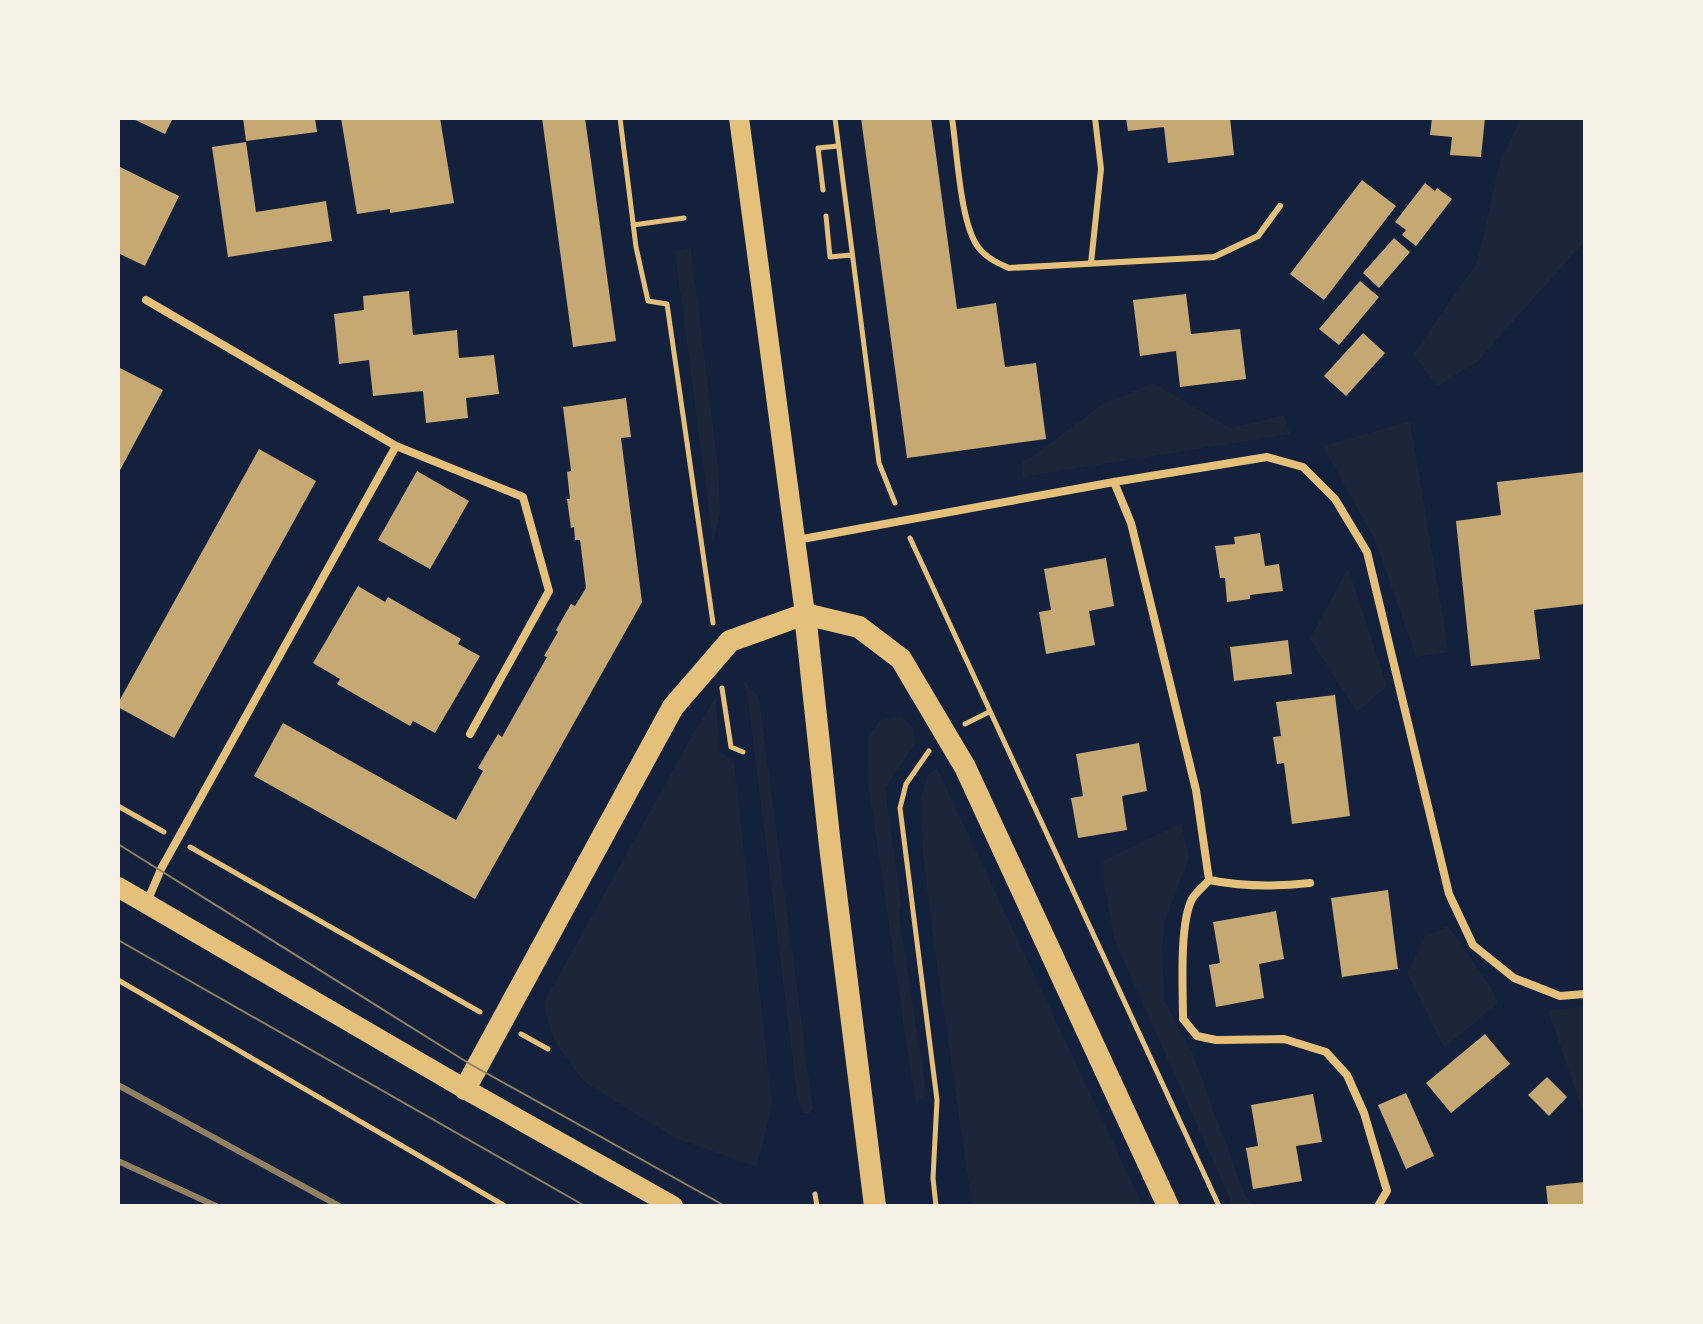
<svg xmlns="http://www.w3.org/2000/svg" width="1703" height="1324" viewBox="0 0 1703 1324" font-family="'Fira Sans',sans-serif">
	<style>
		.green { fill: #1d2539 }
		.building { fill: #c6a872 }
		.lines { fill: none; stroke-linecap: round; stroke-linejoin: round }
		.path { stroke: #e5c07b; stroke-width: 5 }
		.service { stroke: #e5c07b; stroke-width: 6 }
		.minor { stroke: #e5c07b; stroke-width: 8 }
		.primary { stroke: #e5c07b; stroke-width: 20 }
		.trunk { stroke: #e5c07b; stroke-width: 22 }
		.tram { stroke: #918062; stroke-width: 2 }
		.rail { stroke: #918062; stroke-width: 6 }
	</style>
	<rect width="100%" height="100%" fill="#14213d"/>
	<path class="green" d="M1521 118H1585V241L1477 362 1437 386 1413 354 1477 263 1500 161Z
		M691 248 719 475 720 515 713 542 675 252Z
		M1153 383 1230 428 1284 415 1290 434 1022 477V460L1029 459 1103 404Z
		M1410 421 1449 652 1416 657 1375 540 1323 446Z
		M1348 568 1387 686 1357 712 1310 639Z
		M743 680 759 698 813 1109 810 1113H804L798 1102 747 693Z
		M716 697 719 751 734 762 772 1104 757 1167 675 1138 583 1081 555 1042 548 1022 544 1002 692 736Z
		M902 716 913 728 915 744 885 788 901 903 899 914 926 1091 924 1098 917 1101 914 1095 868 783 867 738 880 720Z
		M937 768 1143 1206H972L932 930 923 853 921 799 928 774Z
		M1181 823 1189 858 1165 921 1162 948 1164 1000 1192 1052 1245 1195 1253 1206H1233L1115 941 1104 884 1103 861Z
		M1448 926 1492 989 1498 1003 1444 1048 1407 973 1425 936Z
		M1585 1007V1112H1583L1548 1010Z"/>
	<path class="building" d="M131 118H173L165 134Z
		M243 118H315L317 132 246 141Z
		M341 118H440L454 203 390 213V209L357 214Z
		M542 118H585L616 341 573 347Z
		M861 118H931L957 309 996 303 1005 367 1036 363 1046 439 907 458Z
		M1126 118H1230L1234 155 1168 163 1164 127 1128 131Z
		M1432 118H1485L1481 157 1450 155 1452 137 1430 135Z
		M246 142 256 212 326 201 332 241 228 257 212 147Z
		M118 166 179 196 145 266 120 254 118 259Z
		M1362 180 1396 206 1324 300 1290 274Z
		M1425 183 1435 191 1437 188 1452 199 1416 246 1402 235 1406 230 1395 222Z
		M1394 238 1410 252 1379 288 1363 273Z
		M1360 281 1379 297 1339 345 1319 329Z
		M409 291 413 335 457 330 459 358 494 355 499 394 466 398 468 418 426 423 423 391 373 396 369 360 339 364 334 314 364 310 363 296Z
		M1186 294 1191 334 1240 329 1246 379 1180 387 1176 351 1140 356 1133 300Z
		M1363 333 1385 353 1346 396 1324 376Z
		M118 367 163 390 118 474Z
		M626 398 631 437 621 438 642 602 475 899 254 776 283 723 456 820 483 771 478 768 498 734 502 737 547 657 544 656 558 632 556 630 571 604 575 606 586 588 580 540H575L574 527 571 528 567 499H570L567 472 571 471 563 407Z
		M259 449 316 481 174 738 118 707V703Z
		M417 471 469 501 430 569 378 540Z
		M1585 472V604L1534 610 1540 659 1471 666 1456 521 1501 515 1497 482Z
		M1260 533 1265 566 1279 564 1283 591 1250 595V599L1227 602 1225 578H1220L1215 546 1235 544 1234 537Z
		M1106 558 1114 606 1089 611 1095 645 1046 654 1039 612 1051 610 1044 569Z
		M358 586 385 602 388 597 461 639 458 644 480 656 435 733 413 721 410 726 337 684 340 679 313 663Z
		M1288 640 1292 674 1234 681 1230 647Z
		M1335 695 1350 816 1292 824 1284 763 1277 764 1273 737 1281 736 1276 702Z
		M1139 743 1147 791 1122 796 1127 830 1078 838 1071 798 1083 796 1076 754Z
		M1388 890 1398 969 1342 977 1331 898Z
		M1276 911 1284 959 1259 964 1264 998 1216 1007 1209 965 1220 963 1213 922Z
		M1485 1034 1510 1064 1451 1113 1426 1083Z
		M1547 1077 1567 1097 1549 1116 1528 1095Z
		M1406 1093 1434 1156 1406 1169 1378 1105Z
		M1313 1094 1322 1142 1296 1146 1302 1181 1253 1189 1246 1148 1258 1146 1251 1105Z
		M1585 1182V1206H1548L1546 1186Z"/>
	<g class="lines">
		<path class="path" d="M620 118 636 247 648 301 667 304 713 623
			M835 118 879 463 895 503
			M823 190 818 148 838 146
			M826 216 830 257 851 255
			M633 225 684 218
			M910 538 1219 1206
			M722 688 731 747 743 752
			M965 724 989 712
			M929 751 906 784 900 808 937 1100 933 1178 936 1206
			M118 806 164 832
			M190 847 480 1012
			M118 980 505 1206
			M521 1034 548 1049
			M815 1194 817 1206"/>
		<path class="service" d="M952 118C957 150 960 223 978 247 986 258 998 263 1009 268L1214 257 1258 236 1280 206
			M1091 263 1101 169 1095 118"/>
		<path class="minor" d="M146 300 396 446 523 497 549 591 470 734
			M1114 482 1131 523 1196 790 1209 880C1204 886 1196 892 1192 899 1179 925 1183 990 1183 1019L1197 1036 1216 1040 1284 1039 1326 1052 1347 1075 1364 1113 1387 1191 1378 1206
			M797 540 1114 482 1267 457 1303 467 1335 499 1367 552 1449 894 1473 945 1514 978 1560 996 1585 994
			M1209 880C1244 887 1275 887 1310 883
			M147 902 161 869 396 446"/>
		<path class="primary" d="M739 118 805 614
			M118 887 465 1089 673 1206"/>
		<path class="trunk" d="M805 614 830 846 875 1206
			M465 1089 673 707 730 641 805 614 859 627 901 659 965 767 1168 1206"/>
		<path class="tram" d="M118 844 470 1064 725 1206
			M118 940 585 1206"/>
		<path class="rail" d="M118 1085 339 1206
			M118 1161 216 1206"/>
	</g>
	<rect width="1703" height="1324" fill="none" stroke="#f6f1e7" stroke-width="240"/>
</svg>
